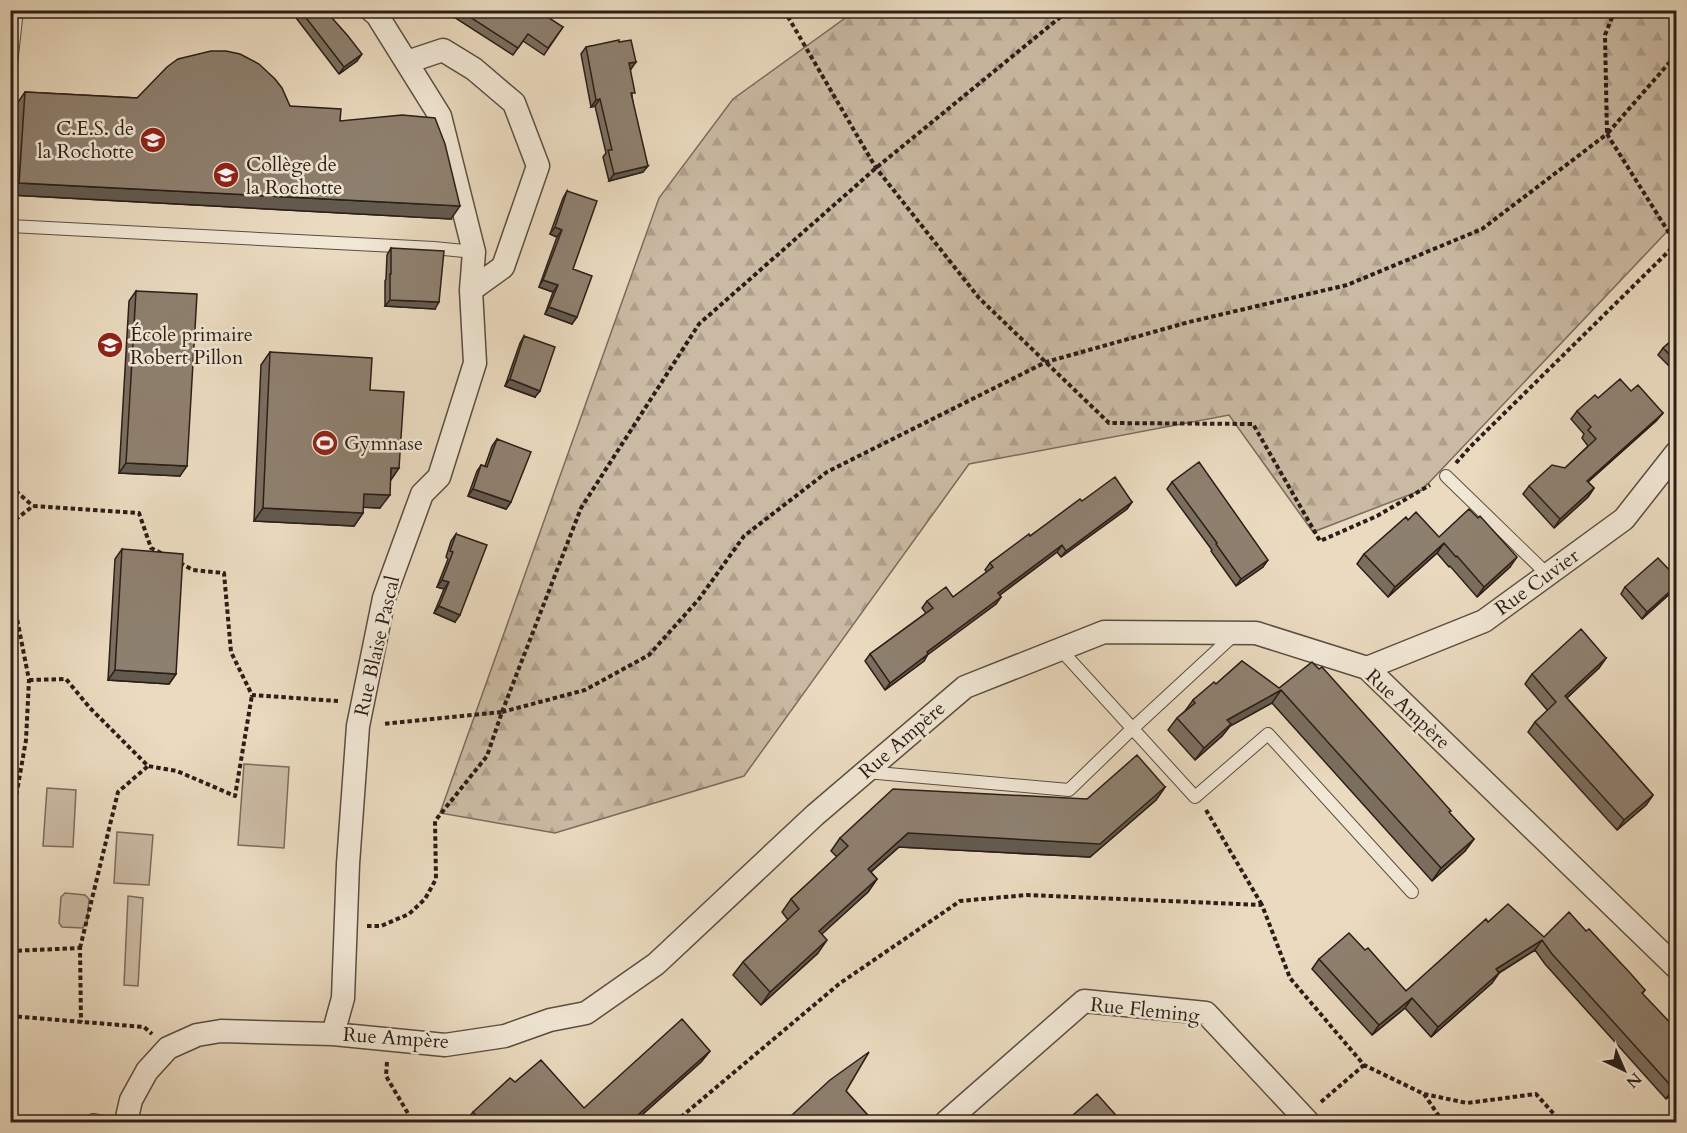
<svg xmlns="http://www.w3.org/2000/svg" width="1687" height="1133" viewBox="0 0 1687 1133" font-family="Cardo,serif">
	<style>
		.forest { fill: url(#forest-firs); stroke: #7a6c5e; stroke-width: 1.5 }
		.park { fill: #cabaa3; stroke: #7a6c5e; stroke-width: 1.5 }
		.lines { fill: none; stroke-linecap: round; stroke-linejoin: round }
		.lane-casing { stroke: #5b4d42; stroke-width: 14 }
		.street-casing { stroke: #5b4d42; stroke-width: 25 }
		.path { stroke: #2b1e18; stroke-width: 4; stroke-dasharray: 4.5 3; stroke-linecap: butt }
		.lane { stroke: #f1e7d5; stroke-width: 12 }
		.street { stroke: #f1e7d5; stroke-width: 22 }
		.wall { fill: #7a6e5f; stroke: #2b1e18; stroke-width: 1.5 }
		.shaded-wall { fill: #635a4e; stroke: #2b1e18; stroke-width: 1.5 }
		.building { fill: #8e806f; stroke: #2b1e18; stroke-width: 1.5 }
		.labels { text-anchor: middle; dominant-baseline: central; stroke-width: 5; stroke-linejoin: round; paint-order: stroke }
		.poi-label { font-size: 20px; fill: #2b1e18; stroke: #f1e7d5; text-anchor: start }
		.street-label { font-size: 20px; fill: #2b1e18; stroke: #f1e7d5 }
	</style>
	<defs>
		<pattern id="forest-firs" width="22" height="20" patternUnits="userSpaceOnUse" patternTransform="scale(1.5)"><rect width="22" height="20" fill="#cabaa3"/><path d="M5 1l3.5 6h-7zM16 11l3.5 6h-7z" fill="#ae9f8c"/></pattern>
	</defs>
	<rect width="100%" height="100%" fill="#eadabf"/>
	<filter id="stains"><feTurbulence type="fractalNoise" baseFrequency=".00333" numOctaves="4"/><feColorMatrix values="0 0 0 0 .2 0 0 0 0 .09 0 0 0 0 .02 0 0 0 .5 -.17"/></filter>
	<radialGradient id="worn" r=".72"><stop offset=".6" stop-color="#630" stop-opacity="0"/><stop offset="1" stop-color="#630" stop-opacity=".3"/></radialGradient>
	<path class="forest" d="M855 11H1676V222L1422 490 1313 532 1229 415 969 464 744 776 555 833 440 813 659 198 733 99Z"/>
	<path class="park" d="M244 764 289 767 284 848 238 845Z
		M47 788 76 790 73 847 43 846Z
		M117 832 153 835 149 885 114 883Z
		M65 893 85 895 89 899 87 924 82 928 62 927 59 923 61 897Z
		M128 896 143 898 138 986 124 985Z"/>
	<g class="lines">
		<g class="lane-casing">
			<path id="lane" d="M10 73 17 10
				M10 226 434 248 474 252
				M1446 476 1548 575
				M1060 649 1195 797 1268 734 1412 892
				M866 772 1069 790 1132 729 1236 633
				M93 1120 104 1122"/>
		</g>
		<g class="street-casing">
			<path id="street" d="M407 62 443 50 474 69 514 103 538 166 503 267 471 290
				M1367 668 1484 621 1624 519 1676 453
				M333 1034 343 998 348 864 358 726 384 598 422 494 439 477 475 363 471 290 474 252 440 116 377 15 371 10
				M126 1122 131 1100 147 1071 168 1048 197 1035 221 1031 333 1034 445 1045 505 1036 550 1020 586 1013 656 964 815 815 965 687 1104 632 1256 633 1367 668 1676 967
				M946 1122 1084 1001 1206 1013 1308 1122"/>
		</g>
		<path class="path" d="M784 10 876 168 979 298 1109 423 1253 424 1320 541 1377 516 1430 485
			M1615 10 1605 35 1607 134 1676 55
			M1456 463 1470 447 1676 244
			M10 486 33 506
			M10 555 11 523 33 506 139 513 151 548 163 554
			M180 563 193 570 224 573 231 652 252 695 338 701
			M10 583 29 680 26 740 10 831
			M29 680 66 679 90 708 148 766 177 771 235 796 252 695
			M502 712 585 690 649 655 699 599 744 536 827 472 1046 362 1189 322 1347 285 1482 229 1607 134 1676 244
			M502 712 581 508 699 324 876 168 1069 10
			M1206 810 1262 905
			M367 926H381L409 914 425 899 436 879 435 821 487 756 502 712 382 724
			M80 948 118 792 148 766
			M10 951 80 948 81 1022
			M10 1016 144 1027 152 1034
			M387 1062 386 1076 413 1122
			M1424 1094 1467 1103 1536 1094 1561 1122
			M1321 1102 1364 1065
			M675 1122 839 984 960 901 1027 895 1262 905 1290 978 1364 1065 1424 1094 1443 1122"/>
		<use href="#lane" class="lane"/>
		<use href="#street" class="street"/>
	</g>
	<path class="wall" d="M290 10H325L357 61 339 74Z
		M443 10H514L519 14 563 27 544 55 523 41 513 55Z
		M619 42 631 69H630L632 96 643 172 609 181 603 157 606 153 595 106 591 107 581 54 586 47Z
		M25 92 290 106 340 121 451 219 11 195 16 105Z
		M567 191 573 269 572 324 545 314 553 292 539 287 557 237 550 234 563 198Z
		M391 248 435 309 385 306V281L386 279 387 255Z
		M136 291 180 476 119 473 129 301Z
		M524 336 535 397 505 386 520 343Z
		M1677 336V374L1658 355 1663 348Z
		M270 352 370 390 399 468 390 481 380 508 363 507V513L354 526 254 521 261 365Z
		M1631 391 1663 413 1656 421 1588 482 1594 488 1588 497 1554 528 1523 494 1529 486 1565 468 1588 446 1582 438 1584 434 1571 419 1577 411 1598 398Z
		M497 439 511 502 506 509 468 496 477 471 481 465 485 466 492 446Z
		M1172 482 1263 567 1236 586 1211 551 1212 550 1167 489Z
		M1082 501 1132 502 1127 509 1061 557 1057 552 1000 595 1001 597 996 604 928 654 924 661 885 690 865 661 870 654 926 613 922 608 927 601 953 597 987 572 985 570 990 563Z
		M1677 519V532L1672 526Z
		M456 534 455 622 434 613 444 589 437 587 448 559 446 557 451 541Z
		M1439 537 1510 567 1477 597 1450 566 1449 567 1437 553 1388 597 1357 564 1364 554Z
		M122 549 176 674 169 684 108 680 115 559Z
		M1677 578V587L1675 589 1642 619 1621 594 1625 587Z
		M1606 658 1599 668 1567 698 1653 795 1646 805 1617 830 1528 732 1535 722 1548 711 1525 684 1532 674Z
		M1242 661 1449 813 1474 839 1465 851 1432 881 1272 703 1230 726 1222 736 1195 760 1168 730 1177 718 1185 711 1193 700 1216 684Z
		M1165 787 1156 800 1090 857 899 847 871 872 877 879 868 892 821 934 818 953 761 1005 733 975 743 962 788 920 782 912 791 899 837 857 831 851 840 838Z
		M1488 922 1544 937 1586 931 1645 990 1642 994 1677 1030V1089L1666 1099 1545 964 1535 950 1499 973 1492 983 1431 1037 1405 1008 1372 1035 1312 969 1319 959 1365 950 1406 991Z
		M710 1051 701 1062 634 1122H465L473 1112 515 1082 584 1108Z
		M846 1091 874 1122H787L792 1115Z"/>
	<path class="shaded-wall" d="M362 54 357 61 339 74 344 67Z
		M636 62 631 69 624 70 629 63Z
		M600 99 595 106 591 107 596 100Z
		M648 166 643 172 609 181 614 174Z
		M19 183 460 206 451 219 11 195Z
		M555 227 562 230 557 237 550 234Z
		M543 280 558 285 553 292 539 287Z
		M390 300 439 302 435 309 385 306Z
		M549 307 577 317 572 324 545 314Z
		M510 379 540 391 535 397 505 386Z
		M1663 413 1656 421 1580 489 1587 481Z
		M126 463 187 466 180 476 119 473Z
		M391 468H399L390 481Z
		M1594 488 1588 497 1554 528 1560 519Z
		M473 489 511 502 506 509 468 496Z
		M364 494 390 495 380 508 355 507Z
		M1132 502 1127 509 1061 557 1066 551Z
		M263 508 363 513 354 526 254 521Z
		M1444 543 1437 553 1388 597 1395 587Z
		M1062 545 1057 552 993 600 998 593Z
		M1517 557 1510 567 1477 597 1484 587Z
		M1268 560 1263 567 1236 586 1241 579Z
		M442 580 449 582 444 589 437 587Z
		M1677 585 1675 589 1642 619 1647 612Z
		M1001 597 996 604 922 659 927 652Z
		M439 606 460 615 455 622 434 613Z
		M928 654 924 661 885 690 890 683Z
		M1606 658 1599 668 1558 706 1565 696Z
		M115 670 176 674 169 684 108 680Z
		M1281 690 1272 703 1230 726 1222 736 1195 760 1204 748 1227 720Z
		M1165 787 1156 800 1090 857 899 847 859 882 868 869 908 833Z
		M1653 795 1646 805 1617 830 1624 820Z
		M1474 839 1465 851 1432 881 1441 868Z
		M877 879 868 892 810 945 819 931Z
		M827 940 818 953 761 1005 770 992Z
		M1542 940 1535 950 1489 979 1496 969Z
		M1499 973 1492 983 1431 1037 1438 1027Z
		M1412 998 1405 1008 1372 1035 1379 1025Z
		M710 1051 701 1062 634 1122H630Z
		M1677 1086V1089L1666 1099 1673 1088Z"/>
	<path class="building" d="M300 10H325L348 36 362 54 344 67Z
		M459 10H514L519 14 522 10H537L563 27 548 48 528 34 518 48Z
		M619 40V42L631 40 636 62 629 63 635 93H631L648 166 614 174 608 150H612L600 99 596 100 586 47Z
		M211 51H226L240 54 259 64 275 79 282 88 290 106 341 109 340 121 402 115 435 118 445 144 460 206 19 183 25 92 137 98 167 67 178 59Z
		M567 191 597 201 573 269 592 276 577 317 549 307 558 285 543 280 562 230 555 227Z
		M391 248 444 251 439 302 390 300V274H391Z
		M136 291 197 294 187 466 126 463Z
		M524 336 555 347 540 391 510 379Z
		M1677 336V362L1663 348Z
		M270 352 372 358 370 390 404 392 399 468H391L390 495 364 494 363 513 263 508Z
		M1620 379 1631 391 1638 385 1663 413 1587 481 1594 488 1560 519 1529 486 1552 465 1565 468 1596 439 1588 430 1591 427 1577 411 1595 395 1598 398Z
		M497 439 531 452 511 502 473 489 481 465 487 467Z
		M1199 462 1268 560 1241 579 1216 544 1217 543 1172 482Z
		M1115 477 1132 502 1066 551 1062 545 998 593 1001 597 927 652 928 654 890 683 870 654 933 608 927 601 946 587 953 597 993 567 990 563 1029 534 1030 536 1080 499 1082 501Z
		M1469 509 1478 518 1480 516 1517 557 1484 587 1457 556 1456 557 1444 543 1395 587 1364 554 1406 517 1408 520 1416 512 1439 537Z
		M456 534 487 545 460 615 439 606 449 582 442 580 453 552 450 551Z
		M122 549 183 554 176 674 115 670Z
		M1658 558 1677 578V585L1647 612 1625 587Z
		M1581 629 1606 658 1565 696 1653 795 1624 820 1535 722 1556 702 1532 674Z
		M1242 661 1279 688 1312 662 1319 669 1322 667 1451 811 1449 812 1474 839 1441 868 1281 690 1227 720 1231 724 1204 748 1177 718 1195 703 1193 700 1214 682 1216 684Z
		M1137 755 1165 787 1100 844 908 833 868 869 877 879 819 931 827 940 770 992 743 962 799 909 791 899 848 846 840 838 893 789 1087 799Z
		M1508 904 1544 937 1569 912 1586 931 1589 929 1631 974 1645 990 1642 993 1677 1030V1086L1673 1088 1552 954 1542 940 1496 969 1499 973 1438 1027 1412 998 1379 1025 1319 959 1349 933 1365 950 1368 948 1406 991 1486 919 1488 922Z
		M682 1019 710 1051 630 1122H482L473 1112 510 1078 515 1082 541 1060 584 1108Z
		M869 1052 846 1091 874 1122H798L792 1115 830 1080Z
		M1097 1094 1122 1122H1065Z"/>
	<defs>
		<g id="school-disc" transform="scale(1.35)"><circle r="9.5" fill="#8f2418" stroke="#f1e7d5"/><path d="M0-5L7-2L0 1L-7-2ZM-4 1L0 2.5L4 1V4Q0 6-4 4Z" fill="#fff"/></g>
		<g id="stadium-disc" transform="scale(1.35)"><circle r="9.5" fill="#8f2418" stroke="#f1e7d5"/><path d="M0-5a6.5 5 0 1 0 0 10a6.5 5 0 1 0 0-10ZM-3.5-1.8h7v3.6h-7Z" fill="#fff"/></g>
	</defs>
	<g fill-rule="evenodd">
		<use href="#school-disc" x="153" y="140"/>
		<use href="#school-disc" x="226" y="175"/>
		<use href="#school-disc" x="110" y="345"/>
		<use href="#stadium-disc" x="325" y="443"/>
	</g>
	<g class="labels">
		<g class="poi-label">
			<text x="134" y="128" text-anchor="end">C.E.S. de<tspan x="134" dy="23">la Rochotte</tspan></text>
			<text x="246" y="164">Collège de<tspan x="246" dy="23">la Rochotte</tspan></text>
			<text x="130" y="334">École primaire<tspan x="130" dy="23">Robert Pillon</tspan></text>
			<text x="344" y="443">Gymnase</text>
		</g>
		<g class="street-label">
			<text transform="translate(1537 582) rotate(-36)">Rue Cuvier</text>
			<text transform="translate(377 646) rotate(-77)">Rue Blaise Pascal</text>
			<text transform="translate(1408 709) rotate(43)">Rue Ampère</text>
			<text transform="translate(902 740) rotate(-41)">Rue Ampère</text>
			<text transform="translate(1145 1010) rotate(6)">Rue Fleming</text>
			<text transform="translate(396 1038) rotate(4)">Rue Ampère</text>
		</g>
	</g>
	<rect width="1687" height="1133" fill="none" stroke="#eadabf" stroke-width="36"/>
	<rect x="12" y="12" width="1663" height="1109" fill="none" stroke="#2b1e18" stroke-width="3"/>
	<rect x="18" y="18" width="1651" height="1097" fill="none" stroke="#2b1e18" stroke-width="1.5"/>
	<g transform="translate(1624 1070) rotate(136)" stroke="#f1e7d5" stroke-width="4.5" paint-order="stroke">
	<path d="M0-4.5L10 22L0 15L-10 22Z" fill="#2b1e18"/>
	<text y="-9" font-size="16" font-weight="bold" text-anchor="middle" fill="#2b1e18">N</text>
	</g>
	<rect width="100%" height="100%" filter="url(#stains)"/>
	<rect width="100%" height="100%" fill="url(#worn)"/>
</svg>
